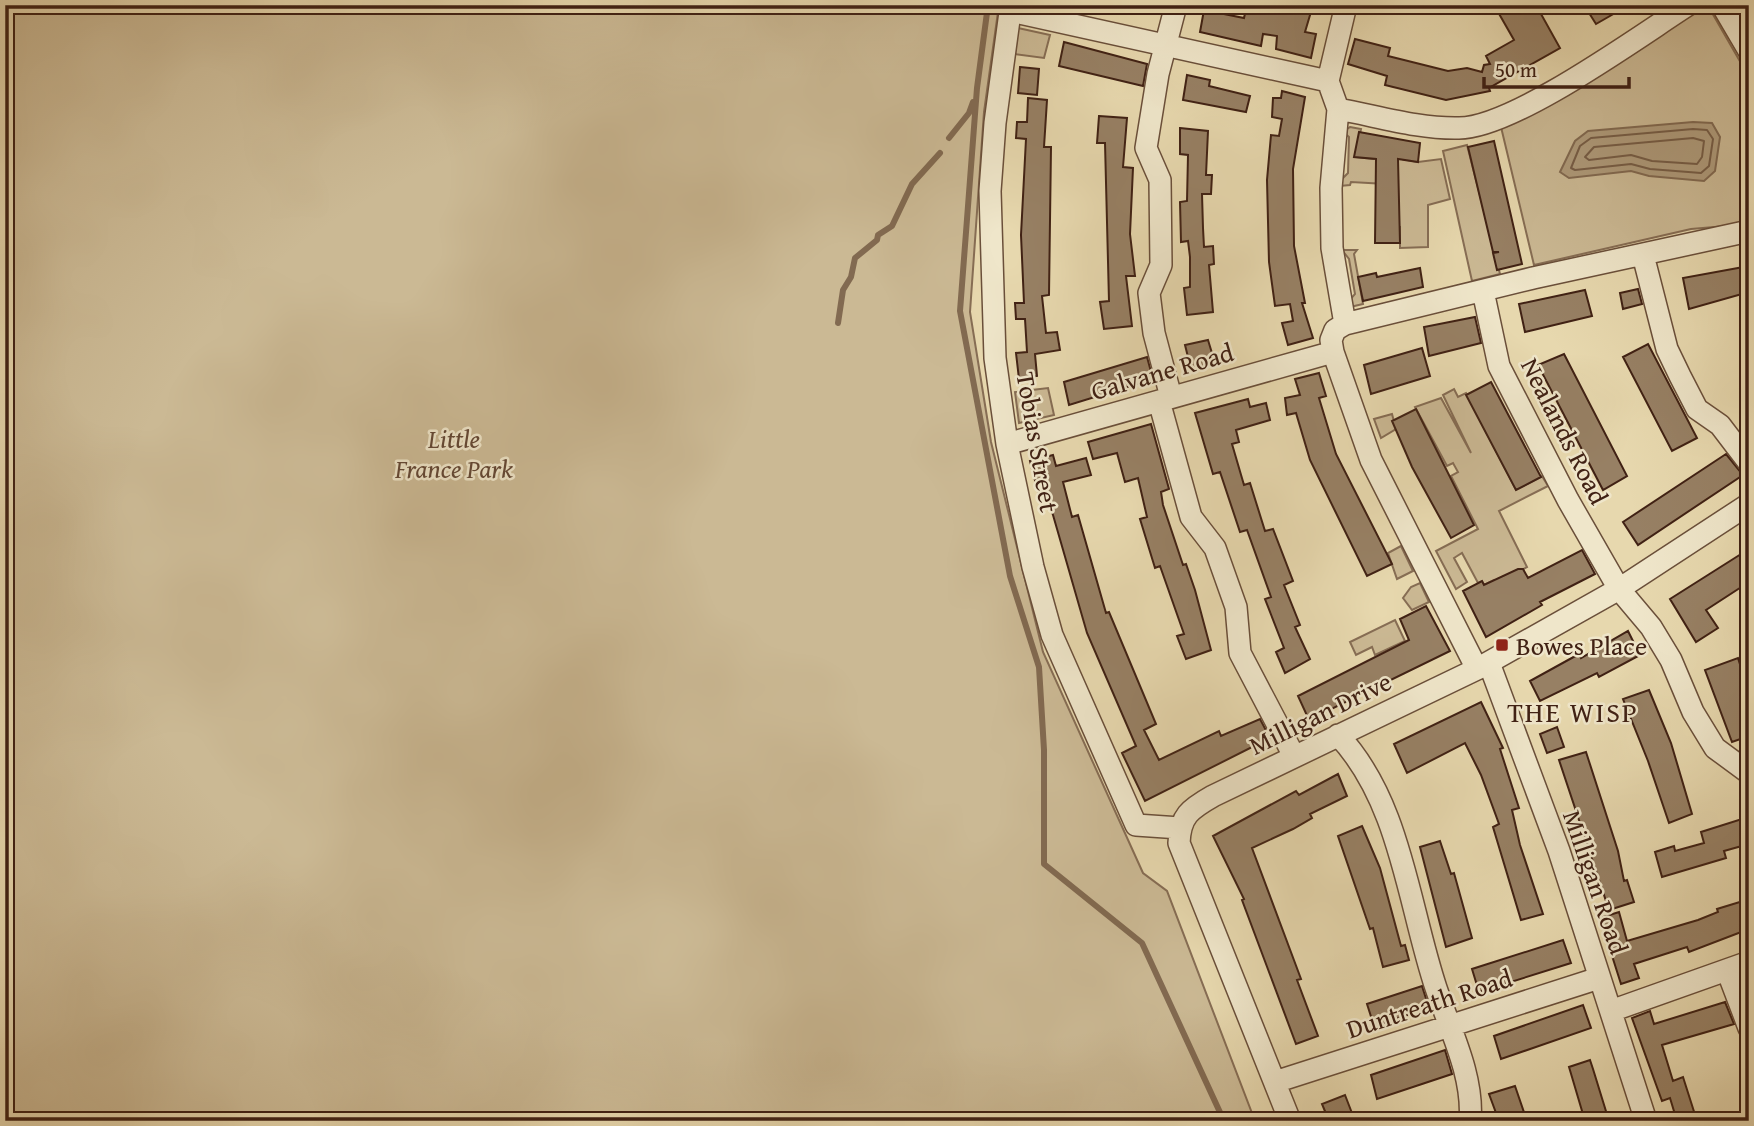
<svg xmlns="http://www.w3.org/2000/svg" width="1754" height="1126" viewBox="0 0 1754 1126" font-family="'Gentium Book Plus',serif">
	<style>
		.green { fill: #cbb994; stroke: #866d54; stroke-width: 2 }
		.water { fill: #ae9a7a; stroke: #826a51; stroke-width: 2 }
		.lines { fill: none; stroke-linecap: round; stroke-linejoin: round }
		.shore { stroke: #775e47; stroke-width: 2 }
		.stream { stroke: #826a51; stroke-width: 6 }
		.building { fill: #978064; stroke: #402114; stroke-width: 2 }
		.minor-casing { stroke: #6a4f3a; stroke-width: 24 }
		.minor { stroke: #efe6ca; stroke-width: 21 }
		.poi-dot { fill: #8f2418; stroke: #efe6ca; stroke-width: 2.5 }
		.labels { text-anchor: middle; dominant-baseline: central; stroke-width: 5; stroke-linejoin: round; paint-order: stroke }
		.street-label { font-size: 26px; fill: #402114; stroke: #efe6ca }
		.park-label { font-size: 26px; font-style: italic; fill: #634734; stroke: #efe6ca }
		.poi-label { font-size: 26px; fill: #402114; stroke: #efe6ca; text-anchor: start }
		.neighbourhood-label { font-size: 28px; letter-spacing: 2px; fill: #402114; stroke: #efe6ca }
	</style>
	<rect width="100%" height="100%" fill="#e7d8ae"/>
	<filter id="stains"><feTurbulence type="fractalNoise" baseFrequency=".00286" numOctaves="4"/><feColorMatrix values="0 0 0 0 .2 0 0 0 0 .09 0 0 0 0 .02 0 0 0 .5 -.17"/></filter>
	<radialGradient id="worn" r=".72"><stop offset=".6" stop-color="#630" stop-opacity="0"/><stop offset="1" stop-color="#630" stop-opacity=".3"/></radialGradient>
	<path class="green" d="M5 5H999L984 112 970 312 991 442 1043 652 1143 873 1167 891 1255 1121H5Z
		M1711 11 1749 77V217L1738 225 1691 229 1534 265 1501 127 1688 15Z
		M1018 28 1050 35 1044 58 1015 54Z
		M1350 127 1361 129 1355 157 1373 159 1374 154 1418 162 1441 159 1450 199 1428 205V247L1400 248V227H1397L1386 184 1351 182 1350 185 1340 186V181L1348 173 1349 137 1343 132Z
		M1467 145 1500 274 1472 281 1443 151Z
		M1342 250H1357L1354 254 1363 304 1350 307 1348 302 1355 294 1349 259Z
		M1048 388 1054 415 1019 423 1015 392Z
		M1454 389 1458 397 1466 393 1516 490 1542 476 1548 486 1499 511 1527 567 1497 584 1494 580 1484 585 1482 581 1478 583 1462 553 1454 558 1467 582 1456 589 1436 551 1478 529 1451 476 1458 472 1453 463 1447 466 1415 407 1441 398 1471 453 1443 395Z
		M1392 414 1396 429 1381 438 1374 419Z
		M1401 546 1413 571 1397 579 1388 553Z
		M1420 583 1429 602 1412 610 1403 598 1411 587Z
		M1395 620 1405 641 1375 655 1372 647 1356 655 1350 642Z"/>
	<path class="water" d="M1693 122 1712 123 1720 137 1715 171 1704 181 1649 176 1631 171 1569 178 1560 172 1575 141 1588 131Z"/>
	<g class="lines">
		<path class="shore" d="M1693 129 1707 130 1713 139 1709 166 1701 173 1650 169 1631 164 1575 170 1571 168 1580 146 1591 138Z
			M1693 138 1704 141 1702 157 1697 164 1652 161 1631 155 1589 160 1585 157 1594 147Z"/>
		<path class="stream" d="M988 5 977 88 960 311 1010 576 1039 667 1044 750V864L1142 943 1224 1121
			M949 138 969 113 973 102
			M838 323 843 290 851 277 855 258 877 240 878 235 892 226 912 184 940 153"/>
	</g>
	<path class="building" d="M1247 5H1313L1305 32 1316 34 1311 58 1276 49 1277 36 1263 34 1261 46 1200 32 1204 10 1244 18Z
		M1494 5H1536L1560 48 1489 88 1490 91 1446 100 1385 85 1387 76 1348 64 1355 39 1390 48 1388 56 1448 71 1467 68 1482 72 1484 65 1490 64 1486 56 1514 40Z
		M1584 5H1629L1596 24Z
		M1064 42 1147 64 1143 86 1059 66Z
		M1020 67 1039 69 1037 95 1018 93Z
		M1187 75 1210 80 1209 86 1250 96 1246 112 1183 100Z
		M1282 91 1305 97 1293 169 1294 246 1305 303H1302L1313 338 1288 345 1282 323 1293 321 1290 304 1275 306 1269 262 1267 180 1271 135 1279 136 1282 119 1272 117 1273 98H1281Z
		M1028 98 1047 100 1044 147H1051L1049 295 1042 296 1046 333 1057 332 1060 350 1035 354 1037 376 1019 379 1016 353 1027 352 1025 319H1016L1015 303H1024L1021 235 1026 139 1016 138 1017 122H1027Z
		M1099 116 1127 118 1123 167 1133 168 1130 234 1135 276H1126L1132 326 1104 329 1100 302 1109 301 1105 143H1097Z
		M1180 128 1208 131 1206 175H1212L1211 194H1202L1203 228 1204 247 1213 246 1214 264 1209 265 1213 312 1187 315 1184 288 1190 287V257L1188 241 1181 242 1180 202 1187 201 1188 155 1180 154Z
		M1359 132 1420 143 1418 162 1398 159 1400 243H1375L1376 159 1354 157Z
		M1494 141 1522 264 1497 270 1493 253 1499 252H1493L1468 147Z
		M1749 266V292L1689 309 1683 278Z
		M1420 268 1423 287 1363 301 1358 277 1376 273 1377 277Z
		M1638 289 1642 304 1623 309 1620 293Z
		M1585 290 1592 316 1525 332 1519 304Z
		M1475 317 1481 343 1429 356 1424 327Z
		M1208 340 1215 363 1191 369 1185 345Z
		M1648 344 1697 438 1672 451 1623 357Z
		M1422 348 1430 376 1371 394 1364 365Z
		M1564 354 1627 476 1603 490 1538 365Z
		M1147 357 1153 379 1069 405 1064 382Z
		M1319 373 1326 396 1319 398 1336 454 1392 564 1367 576 1310 460 1296 413 1287 415 1285 398 1300 395 1295 379Z
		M1491 382 1541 477 1516 490 1466 395Z
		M1248 399 1250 407 1266 403 1270 420 1236 430 1239 442 1232 444 1244 485 1250 483 1265 531 1273 529 1293 581 1284 585 1300 625 1295 627 1310 659 1285 673 1276 652 1284 648 1265 599 1271 597 1247 530 1240 532 1220 472 1213 474 1195 413Z
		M1416 409 1474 525 1451 538 1412 467 1392 421Z
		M1151 424 1169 489 1161 492 1163 505 1183 565 1186 564 1195 590 1211 650 1186 659 1177 636 1184 634 1160 566 1155 568 1140 519 1147 517 1138 478 1125 482 1117 453 1093 459 1088 442Z
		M1726 454 1743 475 1638 545 1623 522Z
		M1053 455 1056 466 1086 458 1091 475 1063 482 1072 517 1078 515 1106 613 1109 612 1156 724 1144 730 1159 760 1219 731 1221 736 1260 719 1270 738 1145 801 1122 753 1136 746 1087 633 1053 515 1048 501 1041 503 1033 473 1030 461Z
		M1749 549V582L1706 610 1718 628 1696 642 1670 599Z
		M1582 550 1595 574 1540 602 1542 605 1486 637 1463 591 1482 581 1484 585 1518 569H1523L1528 578Z
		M1426 606 1450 651 1309 720 1298 696 1409 640 1400 619Z
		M1628 631 1640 655 1599 677 1597 673 1540 701 1530 681 1579 654 1581 658Z
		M1738 658 1749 693V736L1732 742 1705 670Z
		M1649 690 1671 743 1692 814 1669 823 1648 761 1623 699Z
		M1481 702 1503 748 1500 749 1519 808 1512 810 1520 845 1543 914 1521 920 1493 827 1499 824 1481 775 1465 743 1407 773 1394 744Z
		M1557 727 1564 747 1547 753 1540 734Z
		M1586 752 1618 851 1624 881 1627 880 1634 902 1609 910 1559 760Z
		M1338 774 1347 796 1310 814 1312 818 1293 829 1252 848 1301 979 1297 980 1318 1036 1296 1044 1242 900 1244 899 1213 836 1296 791 1299 795Z
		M1745 818 1749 844 1724 851 1726 858 1662 877 1655 852 1674 846 1675 851 1704 843 1701 832Z
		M1362 826 1380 868 1401 946 1405 945 1409 960 1383 967 1373 928 1370 929 1338 836Z
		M1440 841 1451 874 1454 873 1472 938 1446 947 1420 847Z
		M1743 901 1746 913 1749 912V929L1689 952 1687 947 1634 964 1639 978 1621 984 1600 918 1619 912 1627 941 1698 920 1718 912 1717 909Z
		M1563 940 1571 963 1479 992 1472 969Z
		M1422 986 1429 1008 1374 1026 1367 1004Z
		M1725 1002 1734 1024 1662 1045 1673 1081 1683 1077 1697 1121H1677L1670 1098 1662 1101 1632 1018 1650 1011 1654 1024Z
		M1583 1005 1591 1028 1501 1059 1494 1036Z
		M1445 1050 1452 1074 1377 1099 1371 1075Z
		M1590 1060 1593 1069 1609 1121H1585L1569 1067Z
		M1515 1086 1527 1121H1499L1489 1094Z
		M1345 1095 1355 1121H1329L1322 1104Z"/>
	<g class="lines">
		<g class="minor-casing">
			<path id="minor" d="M1011 5 995 123 990 191 995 358 1007 444 1033 567 1052 635 1136 825 1180 828
				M1722 5 1749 51
				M1010 11 1328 81
				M1338 109C1377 116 1419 129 1459 128 1513 128 1638 37 1688 5
				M1643 255 1667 349 1680 376 1697 409 1720 425 1749 463
				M1483 291 1499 366 1568 500 1619 589 1651 627 1671 660 1693 712 1715 748 1749 773
				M1345 324 1332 248 1331 188 1338 109 1328 81 1346 5
				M1171 397 1154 333 1149 293 1161 265 1160 180 1146 148 1158 74 1176 5
				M1159 401 1191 517 1215 548 1236 607 1240 653 1294 756
				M1007 444 1333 352
				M1489 663 1559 851 1646 1121
				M1477 669 1371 460 1333 352 1331 340 1335 330 1345 324 1533 278 1749 231
				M1338 735C1401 802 1408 904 1436 988 1450 1030 1474 1076 1470 1121
				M1727 970 1749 1028
				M1611 1011 1749 962
				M1275 1082 1599 978
				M1290 1121 1179 843C1180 816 1190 809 1213 796L1477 669 1619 589 1749 504"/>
		</g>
		<use href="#minor" class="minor"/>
	</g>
	<rect class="poi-dot" x="1495" y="638" width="14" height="14" rx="3.5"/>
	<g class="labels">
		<g class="street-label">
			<text transform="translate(1162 371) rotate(-16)">Galvane Road</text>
			<text transform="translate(1565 431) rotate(63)">Nealands Road</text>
			<text transform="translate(1038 442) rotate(80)">Tobias Street</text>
			<text transform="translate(1320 713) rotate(-26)">Milligan Drive</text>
			<text transform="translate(1596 882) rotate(71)">Milligan Road</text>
			<text transform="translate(1429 1003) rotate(-18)">Duntreath Road</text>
		</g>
		<g class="park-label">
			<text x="454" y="438">Little<tspan x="454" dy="30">France Park</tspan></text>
		</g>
		<g class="poi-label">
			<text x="1516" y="645">Bowes Place</text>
		</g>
		<g class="neighbourhood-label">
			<text x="1573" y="711">THE WISP</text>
		</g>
	</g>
	<rect width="1754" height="1126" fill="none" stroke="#e7d8ae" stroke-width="28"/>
	<rect x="7" y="7" width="1740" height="1112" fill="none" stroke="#402114" stroke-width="3.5"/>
	<rect x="14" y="14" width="1726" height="1098" fill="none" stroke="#402114" stroke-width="2"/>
	<path d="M1484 77v10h145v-10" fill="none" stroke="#402114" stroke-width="3.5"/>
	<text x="1495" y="77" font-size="21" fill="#402114" stroke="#efe6ca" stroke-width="5" paint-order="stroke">50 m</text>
	<rect width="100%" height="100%" filter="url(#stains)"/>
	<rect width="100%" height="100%" fill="url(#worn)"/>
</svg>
